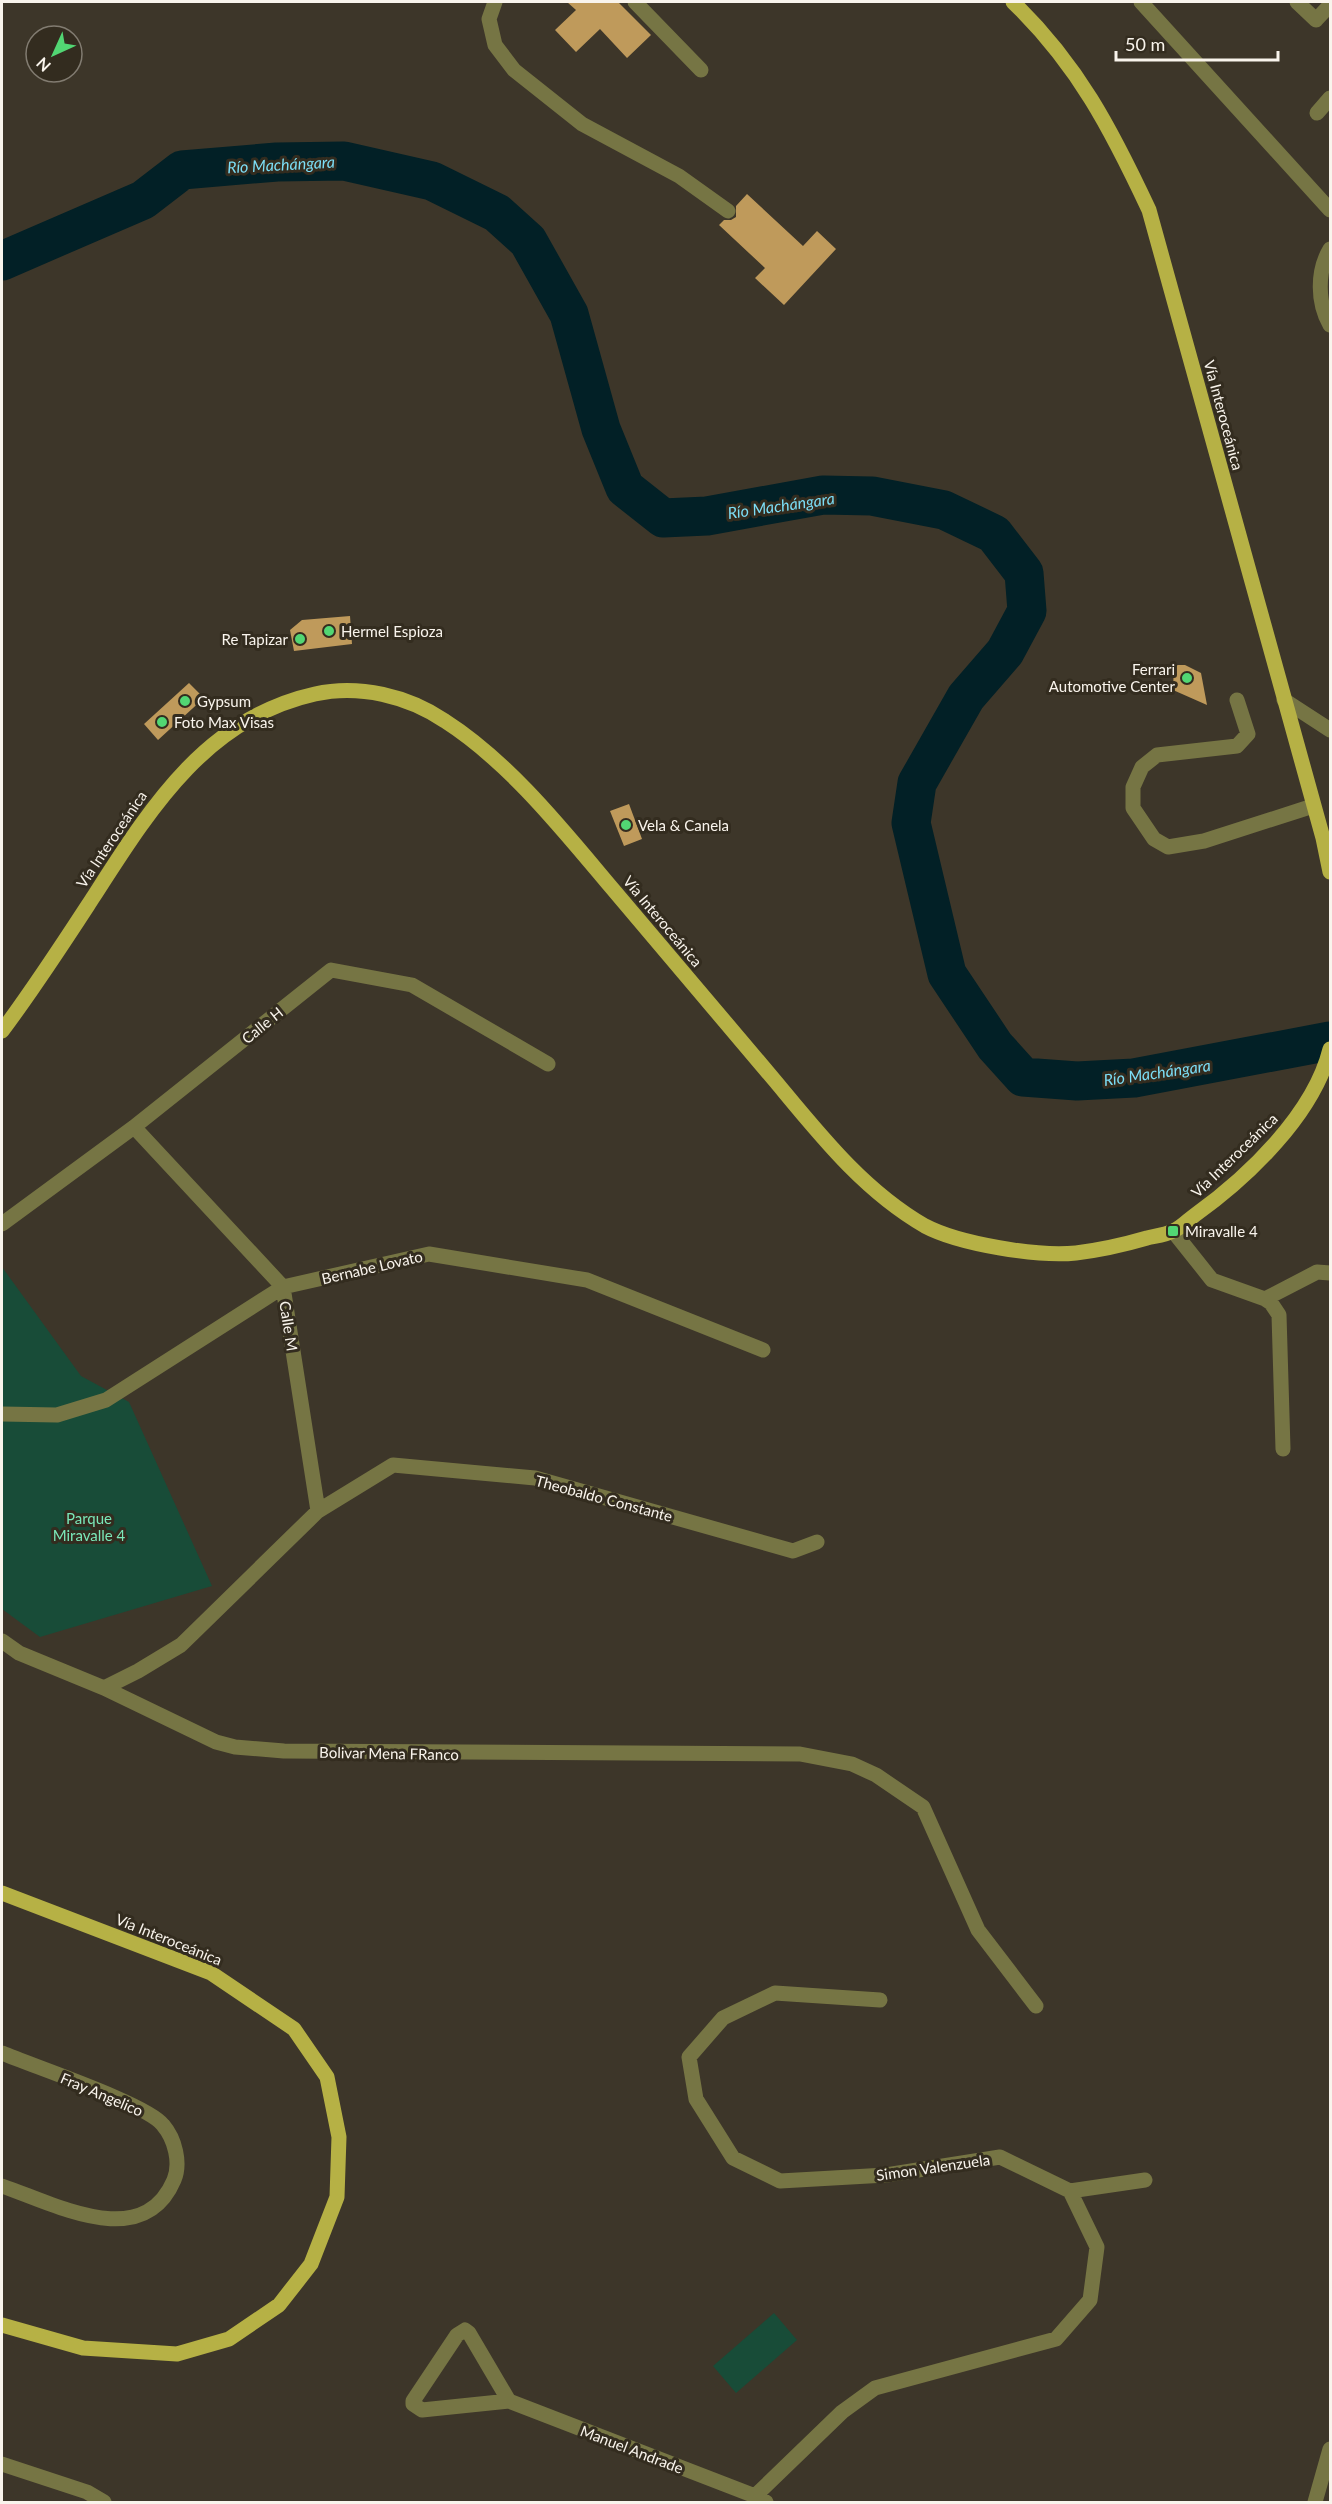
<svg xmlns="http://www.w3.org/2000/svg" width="1332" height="2504" viewBox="0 0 1332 2504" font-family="Lato,sans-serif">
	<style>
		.green { fill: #184c38 }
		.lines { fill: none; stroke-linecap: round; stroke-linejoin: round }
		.river { stroke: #022026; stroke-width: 39 }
		.building { fill: #bf9a5b }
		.minor { stroke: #767544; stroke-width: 15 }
		.major { stroke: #b6b145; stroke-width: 15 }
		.poi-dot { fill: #52d673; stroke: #332c1f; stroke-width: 2 }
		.labels { text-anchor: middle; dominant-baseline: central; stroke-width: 6; stroke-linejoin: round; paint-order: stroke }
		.street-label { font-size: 15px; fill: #f9f4ec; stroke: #332c1f }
		.poi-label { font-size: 15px; fill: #f9f4ec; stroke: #332c1f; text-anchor: start }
		.park-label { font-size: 15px; fill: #7ae8b9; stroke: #332c1f }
		.water-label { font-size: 16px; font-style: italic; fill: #7cdef6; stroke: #332c1f }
	</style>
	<rect width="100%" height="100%" fill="#3d3629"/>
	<path class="green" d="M2 1267 81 1376 129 1402 212 1586 40 1637 2 1609Z
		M774 2313 797 2340 736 2393 713 2366Z"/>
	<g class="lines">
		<path class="river" d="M2 261 143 200 182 170 277 162 344 161 432 181 497 213 528 241 569 314 601 429 625 488 663 518 707 516 823 495 872 496 944 510 994 534 1024 573 1027 611 1005 652 966 697 917 783 911 823 947 974 995 1046 1023 1077 1077 1081 1134 1078 1330 1041"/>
	</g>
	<path class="building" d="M567 2H618L651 35 627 58 600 29 576 52 555 30 576 10Z
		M747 194 803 246 817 231 836 249 784 305 755 278 765 268 719 225 724 220H731L736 217V206Z
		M350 616 352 644 294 651 290 630 302 620Z
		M1174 665H1185L1201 673 1207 705 1173 690Z
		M189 683 204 698 158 740 144 724Z
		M629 804 642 839 624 846 610 811Z"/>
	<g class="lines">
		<path class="minor" d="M495 2 489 19 495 45 514 70 582 124 679 176 728 211
			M635 2 701 70
			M1141 2 1330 210
			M1297 2 1316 20 1330 5
			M1317 113 1330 98
			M1330 249C1317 271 1317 302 1330 325
			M1237 700 1248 734 1237 746 1157 755 1142 767 1133 787V808L1154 839 1168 847 1204 841 1313 806
			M1284 700 1330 730
			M134 1127 283 1287 318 1511
			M2 1224 134 1127 331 970 412 985 548 1064
			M1173 1231 1212 1280 1265 1299 1271 1303 1279 1315 1283 1449
			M1265 1299 1317 1272 1330 1273
			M2 1414 57 1415 106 1400 283 1287 429 1254 587 1280 763 1350
			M2 1641 19 1653 104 1688 216 1742 235 1747 284 1751 800 1754 852 1764 876 1775 923 1807 978 1930 1036 2006
			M104 1688 138 1671 181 1645 318 1511 393 1465 535 1478 793 1551 817 1542
			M2 2053C32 2066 147 2104 163 2125 175 2139 181 2163 174 2180 143 2253 55 2204 2 2186
			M1070 2191 1145 2180
			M509 2401 469 2333 465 2330 457 2335 413 2401V2404L422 2410 509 2401 755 2496 766 2502
			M2 2464 87 2492 104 2502
			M755 2496 842 2412 875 2388 1056 2339 1090 2300 1097 2247 1070 2191 1000 2157 886 2175 780 2181 733 2158 696 2099 689 2057 723 2018 775 1993 880 2000
			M1315 2502 1330 2449"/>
		<path class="major" d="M1013 2C1078 65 1111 129 1149 210L1323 838 1330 872
			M2 1031C35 987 64 942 94 896 150 809 206 718 315 694 359 684 408 696 445 721 509 762 563 830 611 887 666 952 721 1017 776 1082 820 1135 864 1191 925 1226 959 1244 1038 1257 1076 1253 1100 1250 1123 1245 1147 1238 1155 1236 1165 1235 1173 1231 1181 1228 1188 1220 1195 1215 1248 1177 1314 1114 1330 1049
			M2 1893 211 1973 294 2029 327 2077 339 2137 337 2197 311 2264 279 2305 229 2339 177 2354 83 2348 2 2325"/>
	</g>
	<g class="poi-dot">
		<circle cx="329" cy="631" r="6"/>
		<circle cx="300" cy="639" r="6"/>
		<circle cx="1187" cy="678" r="6"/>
		<circle cx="185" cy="701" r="6"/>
		<circle cx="162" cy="722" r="6"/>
		<circle cx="626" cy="825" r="6"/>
		<rect x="1167" y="1225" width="12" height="12" rx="3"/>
	</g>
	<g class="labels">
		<g class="street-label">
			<text transform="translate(1224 415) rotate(75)">Vía Interoceánica</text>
			<text transform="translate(111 839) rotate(-56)">Vía Interoceánica</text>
			<text transform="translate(663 921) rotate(50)">Vía Interoceánica</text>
			<text transform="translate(262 1025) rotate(-39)">Calle H</text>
			<text transform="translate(1234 1155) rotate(-44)">Vía Interoceánica</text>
			<text transform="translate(372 1267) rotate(-13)">Bernabe Lovato</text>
			<text transform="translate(289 1326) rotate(81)">Calle M</text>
			<text transform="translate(604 1498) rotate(15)">Theobaldo Constante</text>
			<text transform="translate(389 1753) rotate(1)">Bolivar Mena FRanco</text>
			<text transform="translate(169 1939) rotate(22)">Vía Interoceánica</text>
			<text transform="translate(102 2094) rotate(23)">Fray Angelico</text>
			<text transform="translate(933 2167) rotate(-8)">Simon Valenzuela</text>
			<text transform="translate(632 2449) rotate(21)">Manuel Andrade</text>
		</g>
		<g class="poi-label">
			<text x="341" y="631">Hermel Espioza</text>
			<text x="288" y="639" text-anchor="end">Re Tapizar</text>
			<text x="1175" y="669" text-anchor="end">Ferrari<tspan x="1175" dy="17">Automotive Center</tspan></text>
			<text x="197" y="701">Gypsum</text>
			<text x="174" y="722">Foto Max Visas</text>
			<text x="638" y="825">Vela &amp; Canela</text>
			<text x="1185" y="1231">Miravalle 4</text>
		</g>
		<g class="park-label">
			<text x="89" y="1518">Parque<tspan x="89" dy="17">Miravalle 4</tspan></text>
		</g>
		<g class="water-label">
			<text transform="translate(281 164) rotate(-3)">Río Machángara</text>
			<text transform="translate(781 505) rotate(-8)">Río Machángara</text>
			<text transform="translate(1157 1072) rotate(-8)">Río Machángara</text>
		</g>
	</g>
	<rect width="1332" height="2504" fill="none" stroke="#f9f4ec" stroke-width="6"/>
	<g transform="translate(54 54) rotate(225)"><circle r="28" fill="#332c1f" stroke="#827c71" stroke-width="1.5"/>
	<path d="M0-4.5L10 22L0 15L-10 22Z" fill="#52d673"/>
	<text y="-9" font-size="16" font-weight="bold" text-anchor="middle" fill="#f9f4ec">N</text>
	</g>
	<path d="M1116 51v9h162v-9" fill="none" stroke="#f9f4ec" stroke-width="3"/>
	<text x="1125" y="51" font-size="18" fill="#f9f4ec" stroke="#332c1f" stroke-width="4.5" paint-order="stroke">50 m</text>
</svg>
